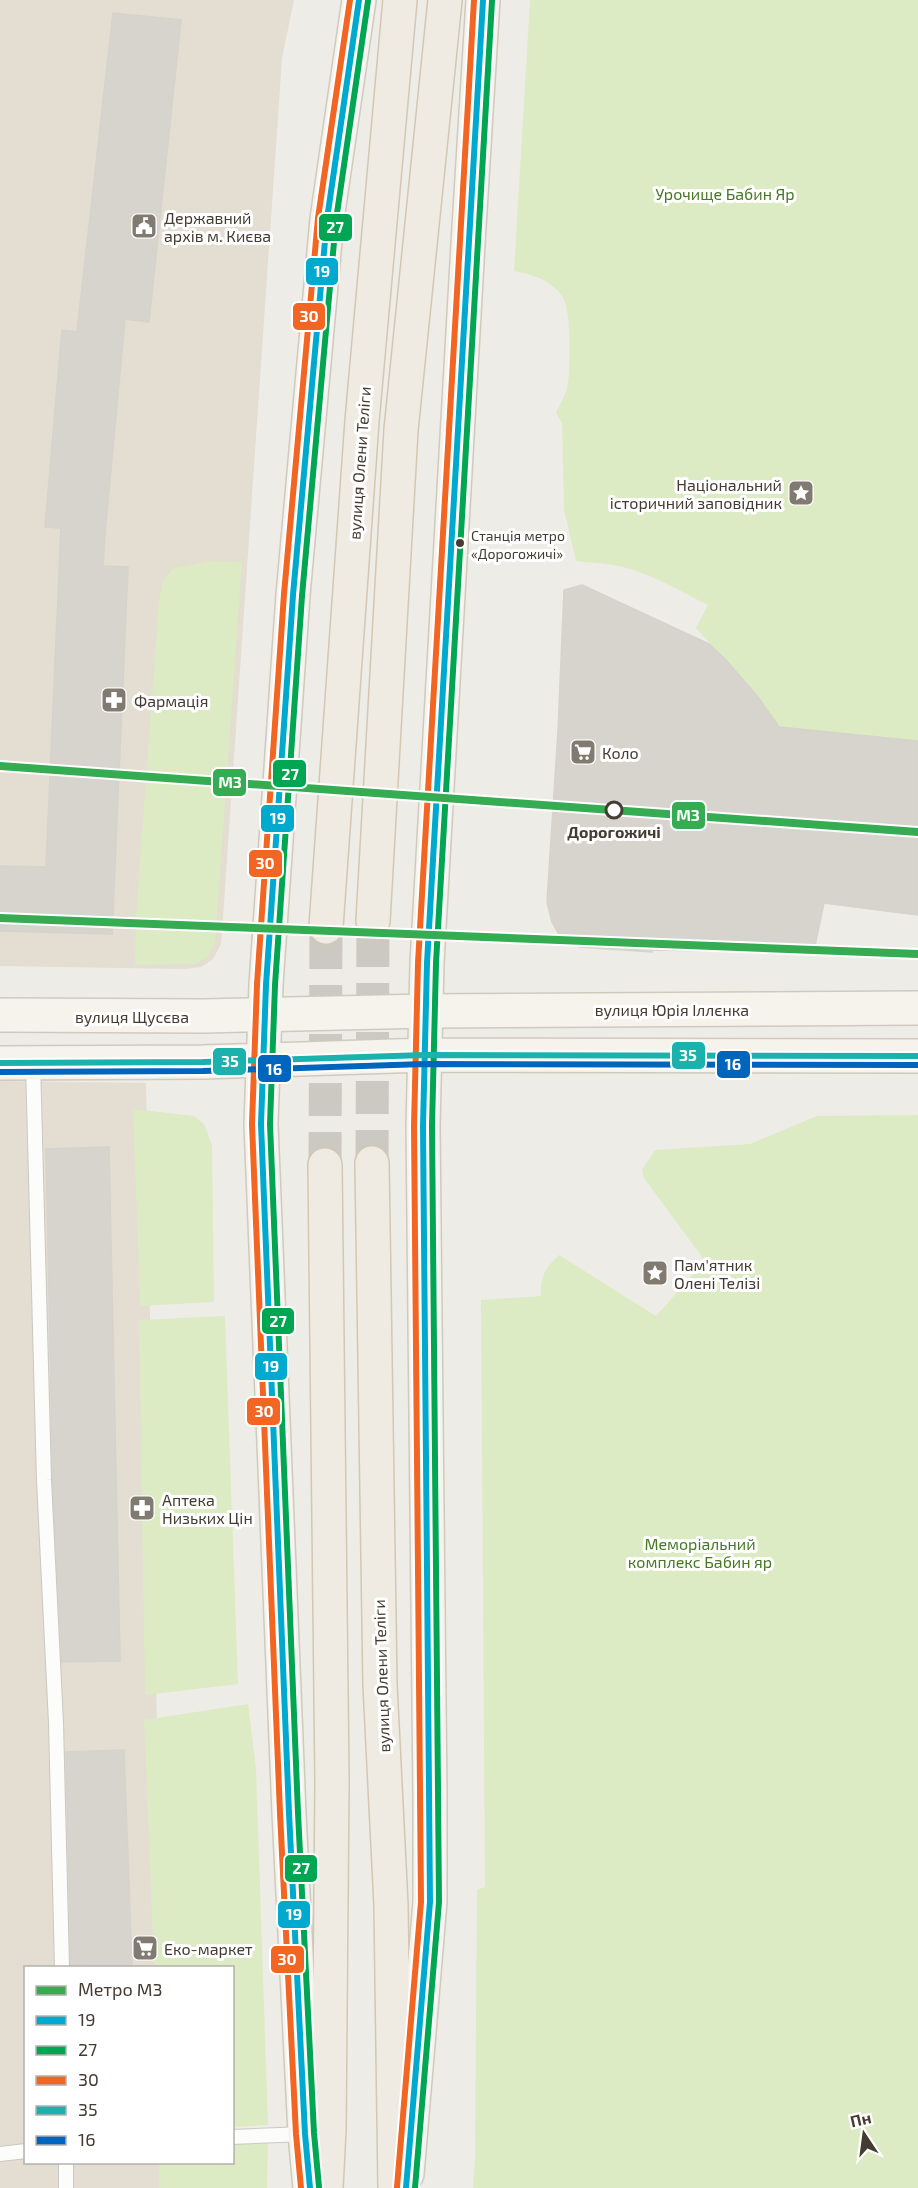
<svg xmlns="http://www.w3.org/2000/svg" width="918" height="2188" viewBox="0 0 918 2188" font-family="'Exo 2',sans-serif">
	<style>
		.residential { fill: #e3ddd2 }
		.green { fill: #dcebc3 }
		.building { fill: #d7d4ce; stroke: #d6d2cc; stroke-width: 1.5 }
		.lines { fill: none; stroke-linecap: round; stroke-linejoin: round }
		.primary-tunnel { stroke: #ccc9c2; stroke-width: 33; stroke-dasharray: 33 16; stroke-linecap: butt }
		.lane-casing { stroke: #cbc8c2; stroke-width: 16 }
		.secondary-casing { stroke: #cfcabe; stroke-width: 36 }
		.primary-casing { stroke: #d2c7b2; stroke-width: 36 }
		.lane { stroke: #fcfcfb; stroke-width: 14 }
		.secondary { stroke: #f6f3ec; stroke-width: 33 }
		.primary { stroke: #f0ebe2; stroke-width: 33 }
		.bus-1-casing { stroke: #fff; stroke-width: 10 }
		.bus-2-casing { stroke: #fff; stroke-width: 10 }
		.bus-3-casing { stroke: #fff; stroke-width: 10 }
		.bus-4-casing { stroke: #fff; stroke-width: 10 }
		.bus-5-casing { stroke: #fff; stroke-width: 10 }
		.bus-1 { stroke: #00a9ce; stroke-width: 6 }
		.bus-2 { stroke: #00a651; stroke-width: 6 }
		.bus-3 { stroke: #f26522; stroke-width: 6 }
		.bus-4 { stroke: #1bb1ad; stroke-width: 6 }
		.bus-5 { stroke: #0065bd; stroke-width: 6 }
		.metro-1-casing { stroke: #fff; stroke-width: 12 }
		.metro-1 { stroke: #35ab52; stroke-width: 8 }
		.bus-dot { fill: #443c32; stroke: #fff; stroke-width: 2 }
		.stop-dot { fill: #fff; stroke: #443c32; stroke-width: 3 }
		.labels { text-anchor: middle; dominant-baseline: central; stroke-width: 6; stroke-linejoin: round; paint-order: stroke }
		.bus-label { font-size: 14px; fill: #443c32; stroke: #fff; text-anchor: start }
		.park-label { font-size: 16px; fill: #467922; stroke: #fff }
		.poi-label { font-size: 16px; fill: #443c32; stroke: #fff; text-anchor: start }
		.street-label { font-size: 16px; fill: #443c32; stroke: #fff }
		.stop-label { font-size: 16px; font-weight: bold; fill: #443c32; stroke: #fff }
		.line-badge { stroke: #fff; stroke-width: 2 }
		.badge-label { font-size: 16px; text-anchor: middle; font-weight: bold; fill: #fff }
	</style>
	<rect width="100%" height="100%" fill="#eeece6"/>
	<path class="residential" d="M0 0H294L282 58 222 932 221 944 213 959 201 967 185 969 0 966Z
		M0 1081 146 1083 161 1967 26 1968V2162L164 2163 165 2188H0Z"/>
	<path class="green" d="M530 0H918V741L779 727 758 697 696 628 708 605C680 591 653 575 623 567 608 563 591 563 576 561L564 510 562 423 556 413C560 404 567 393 568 383 570 366 572 309 562 296 550 279 533 275 514 271Z
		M209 561 242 562 215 944 208 956 196 964 135 965 136 915 159 600 163 582 172 569Z
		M133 1109 194 1116 204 1124 212 1145 214 1302 140 1306Z
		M918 1115V2188H473L475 2156 477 1890 485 1887 481 1300 541 1296C540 1277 545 1268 559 1255L656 1316 705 1261 644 1178 642 1170 655 1150 750 1144 817 1116Z
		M225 1316 238 1684 145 1695 139 1320Z
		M248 1704 256 1768 268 2125 233 2127 232 1968 154 1967 144 1720Z
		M268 2142 267 2188H159V2163L232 2162 233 2144Z"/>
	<path class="building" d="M113 13 181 20 149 322 125 319 105 533 103 566 128 567 112 934 0 931V866L46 867 61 528 45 527 62 330 77 332Z
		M582 585 709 644 726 660 758 697 779 727 918 741V915L824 903 815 946 787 943 786 952 652 950V952L580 947 562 940 552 922 547 902 558 731 564 590Z
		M109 1147 120 1661 62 1662 53 1488 46 1149Z
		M124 1750 132 1968H71L66 1752Z"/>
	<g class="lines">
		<path class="primary-tunnel" d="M372 1163 373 921
			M325 1165 326 927"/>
		<g class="lane-casing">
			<path id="lane" d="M33 1063 44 1480 56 1723 62 1968
				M232 2137 305 2134
				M0 2154 26 2151
				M66 2188V2162"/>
		</g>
		<g class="secondary-casing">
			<path id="secondary" d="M0 1015 204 1016 426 1011 918 1008
				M0 1063 203 1062 425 1055 918 1056
				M407 2174 430 1902V1798L423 1126 427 963 469 227 483 0
				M310 2188 305 2134 289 1813 261 1124 266 985 293 595 327 219 359 0"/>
		</g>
		<g class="primary-casing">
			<path id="primary" d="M373 921 401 430 445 0
				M326 927 362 421 400 0
				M372 1163 380 1685 391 1905 395 2188
				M325 1165 332 1782 329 2129 326 2188"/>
		</g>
		<use href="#lane" class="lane"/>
		<use href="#secondary" class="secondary"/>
		<use href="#primary" class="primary"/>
		<g class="bus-1-casing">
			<path id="bus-1" d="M310 2188 305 2134 289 1813 261 1124 266 985 293 595 327 219 359 0
				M406 2188 430 1902 423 1126 427 963 483 0"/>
		</g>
		<g class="bus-2-casing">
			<path id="bus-2" d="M319 2187 314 2133 298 1813 270 1124 275 985 302 596 336 220 368 1
				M415 2188 439 1902 432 1126 436 963 492 1"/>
		</g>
		<g class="bus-3-casing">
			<path id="bus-3" d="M397 2187 421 1902 414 1126 418 963 474 0
				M301 2188 296 2134 280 1813 252 1124 257 984 284 594 318 218 350 0"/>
		</g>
		<g class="bus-4-casing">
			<path id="bus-4" d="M0 1063 203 1062 425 1055 918 1056"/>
		</g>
		<g class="bus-5-casing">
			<path id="bus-5" d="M0 1072 203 1071 425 1064 918 1065"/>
		</g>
		<use href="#bus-1" class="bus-1"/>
		<use href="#bus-2" class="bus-2"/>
		<use href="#bus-3" class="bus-3"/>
		<use href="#bus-4" class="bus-4"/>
		<use href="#bus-5" class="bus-5"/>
		<g class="metro-1-casing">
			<path id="metro-1" d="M0 766 918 832
				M0 918 918 954"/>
		</g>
		<use href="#metro-1" class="metro-1"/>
	</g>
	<defs>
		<g id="civic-square" transform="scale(1.35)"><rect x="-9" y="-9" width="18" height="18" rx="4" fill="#807a71" stroke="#fff"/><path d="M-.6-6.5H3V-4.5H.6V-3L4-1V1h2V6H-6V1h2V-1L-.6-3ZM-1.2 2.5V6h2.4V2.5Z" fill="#fff"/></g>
		<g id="sight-square" transform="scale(1.35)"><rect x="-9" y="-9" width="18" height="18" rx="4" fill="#807a71" stroke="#fff"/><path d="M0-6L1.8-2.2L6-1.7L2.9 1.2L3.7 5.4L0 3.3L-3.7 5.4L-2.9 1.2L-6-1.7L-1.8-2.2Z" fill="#fff"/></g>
		<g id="pharmacy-square" transform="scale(1.35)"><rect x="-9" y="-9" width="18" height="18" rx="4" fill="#807a71" stroke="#fff"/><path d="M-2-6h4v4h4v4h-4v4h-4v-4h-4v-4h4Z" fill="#fff"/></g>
		<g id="supermarket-square" transform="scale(1.35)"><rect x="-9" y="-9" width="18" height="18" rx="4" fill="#807a71" stroke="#fff"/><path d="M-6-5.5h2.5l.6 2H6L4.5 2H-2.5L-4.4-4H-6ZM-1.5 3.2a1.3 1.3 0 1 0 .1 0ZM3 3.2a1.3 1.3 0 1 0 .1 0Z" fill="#fff"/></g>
	</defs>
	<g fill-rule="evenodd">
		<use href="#civic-square" x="144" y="226"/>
		<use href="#sight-square" x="801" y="493"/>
		<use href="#pharmacy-square" x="114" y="700"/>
		<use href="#supermarket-square" x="583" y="752"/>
		<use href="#sight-square" x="655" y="1273"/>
		<use href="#pharmacy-square" x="142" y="1508"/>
		<use href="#supermarket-square" x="145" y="1948"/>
	</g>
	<circle class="bus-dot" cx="460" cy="543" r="5"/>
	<circle class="stop-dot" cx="614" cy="810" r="8"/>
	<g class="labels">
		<g class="bus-label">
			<text x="471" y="535">Станція метро<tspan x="471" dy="18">«Дорогожичі»</tspan></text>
		</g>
		<g class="park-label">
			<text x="725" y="193">Урочище Бабин Яр</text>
			<text x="700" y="1543">Меморіальний<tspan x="700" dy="18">комплекс Бабин яр</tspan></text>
		</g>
		<g class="poi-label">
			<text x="164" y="217">Державний<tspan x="164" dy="18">архів м. Києва</tspan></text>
			<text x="782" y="484" text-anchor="end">Національний<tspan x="782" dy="18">історичний заповідник</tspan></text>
			<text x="134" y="700">Фармація</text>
			<text x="602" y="752">Коло</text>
			<text x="674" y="1264">Пам'ятник<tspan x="674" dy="18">Олені Телізі</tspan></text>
			<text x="162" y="1499">Аптека<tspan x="162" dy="18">Низьких Цін</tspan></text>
			<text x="164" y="1948">Еко-маркет</text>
		</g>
		<g class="street-label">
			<text transform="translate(359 463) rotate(-86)">вулиця Олени Теліги</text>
			<text x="672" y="1009">вулиця Юрія Іллєнка</text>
			<text x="132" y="1016">вулиця Щусєва</text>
			<text transform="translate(381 1676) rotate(-92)">вулиця Олени Теліги</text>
		</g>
		<g class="stop-label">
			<text x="614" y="831">Дорогожичі</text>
		</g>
	</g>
	<g class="line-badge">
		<rect x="318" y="213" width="35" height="29" rx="6" fill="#00a651"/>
		<rect x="305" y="257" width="34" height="29" rx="6" fill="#00a9ce"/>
		<rect x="292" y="302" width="34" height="29" rx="6" fill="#f26522"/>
		<rect x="272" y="759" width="35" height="29" rx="6" fill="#00a651"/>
		<rect x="212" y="768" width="35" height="29" rx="6" fill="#35ab52"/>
		<rect x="671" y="801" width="35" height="29" rx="6" fill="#35ab52"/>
		<rect x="260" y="804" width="35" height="29" rx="6" fill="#00a9ce"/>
		<rect x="248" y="849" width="35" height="29" rx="6" fill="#f26522"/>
		<rect x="671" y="1041" width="35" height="29" rx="6" fill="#1bb1ad"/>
		<rect x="212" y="1047" width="35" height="29" rx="6" fill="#1bb1ad"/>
		<rect x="716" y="1050" width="35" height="29" rx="6" fill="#0065bd"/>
		<rect x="257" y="1054" width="35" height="29" rx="6" fill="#0065bd"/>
		<rect x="261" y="1307" width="34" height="28" rx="6" fill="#00a651"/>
		<rect x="254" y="1352" width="34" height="29" rx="6" fill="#00a9ce"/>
		<rect x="246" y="1397" width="35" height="29" rx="6" fill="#f26522"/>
		<rect x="284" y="1854" width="34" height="29" rx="6" fill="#00a651"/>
		<rect x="277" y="1900" width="34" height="29" rx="6" fill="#00a9ce"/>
		<rect x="270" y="1945" width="35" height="29" rx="6" fill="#f26522"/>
	</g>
	<g class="badge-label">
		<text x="335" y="233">27</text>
		<text x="322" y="277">19</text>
		<text x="309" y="322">30</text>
		<text x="290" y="780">27</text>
		<text x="230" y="788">M3</text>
		<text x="688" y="821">M3</text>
		<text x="278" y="824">19</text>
		<text x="265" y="869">30</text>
		<text x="688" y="1061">35</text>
		<text x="230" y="1067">35</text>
		<text x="733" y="1070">16</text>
		<text x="274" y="1075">16</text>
		<text x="278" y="1327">27</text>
		<text x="271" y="1372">19</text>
		<text x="264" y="1417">30</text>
		<text x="301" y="1874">27</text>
		<text x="294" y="1920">19</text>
		<text x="287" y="1965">30</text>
	</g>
	<rect x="24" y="1966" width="210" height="198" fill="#ffffff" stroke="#b4b1ad" stroke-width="1.5"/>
	<rect x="36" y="1986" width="30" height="9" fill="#35ab52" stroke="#b4b1ad" stroke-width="1.5"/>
	<text x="78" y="1996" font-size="18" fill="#443c32">Метро M3</text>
	<rect x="36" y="2016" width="30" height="9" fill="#00a9ce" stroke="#b4b1ad" stroke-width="1.5"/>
	<text x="78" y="2026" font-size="18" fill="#443c32">19</text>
	<rect x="36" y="2046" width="30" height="9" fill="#00a651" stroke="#b4b1ad" stroke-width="1.5"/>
	<text x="78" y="2056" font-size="18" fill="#443c32">27</text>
	<rect x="36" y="2076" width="30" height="9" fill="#f26522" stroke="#b4b1ad" stroke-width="1.5"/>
	<text x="78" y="2086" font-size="18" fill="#443c32">30</text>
	<rect x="36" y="2106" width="30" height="9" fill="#1bb1ad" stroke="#b4b1ad" stroke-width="1.5"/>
	<text x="78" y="2116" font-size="18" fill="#443c32">35</text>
	<rect x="36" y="2136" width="30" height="9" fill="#0065bd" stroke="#b4b1ad" stroke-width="1.5"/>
	<text x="78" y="2146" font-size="18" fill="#443c32">16</text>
	<g transform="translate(864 2134) rotate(347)" stroke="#ffffff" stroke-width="4.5" paint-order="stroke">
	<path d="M0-4.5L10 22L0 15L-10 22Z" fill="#443c32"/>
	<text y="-9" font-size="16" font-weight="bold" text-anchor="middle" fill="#443c32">Пн</text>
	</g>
</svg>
